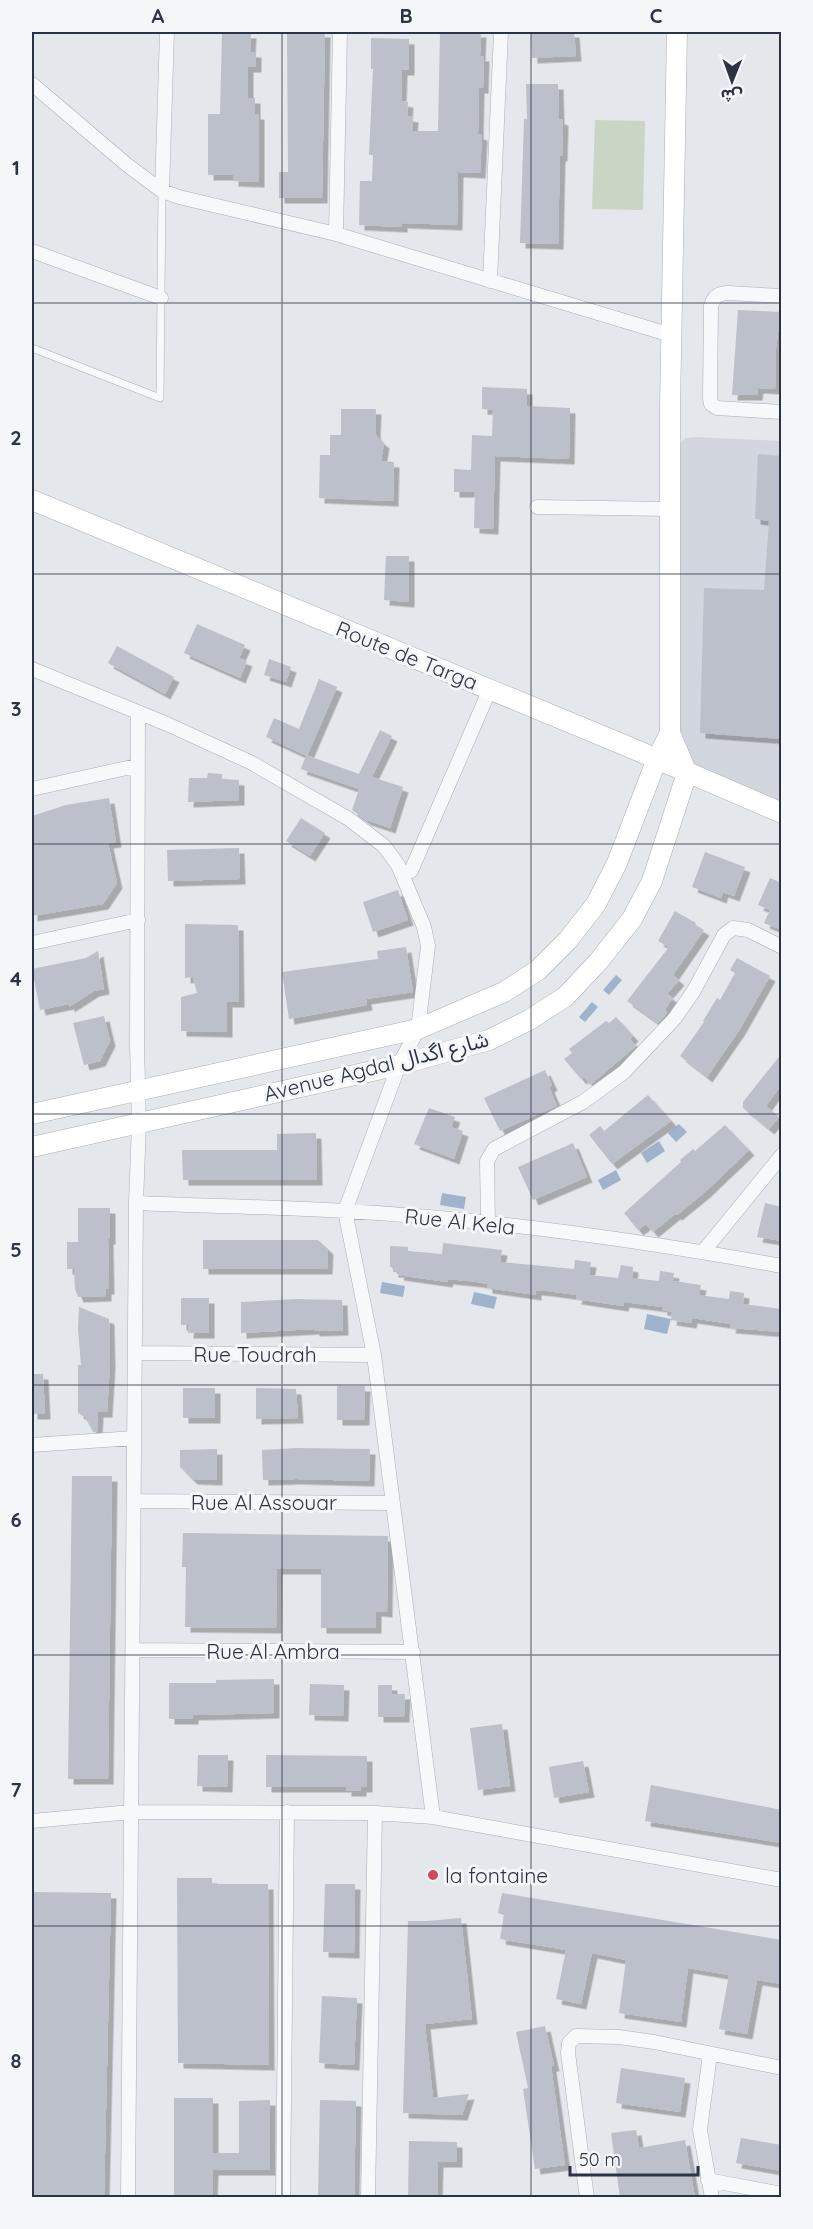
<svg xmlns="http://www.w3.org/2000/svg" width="813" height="2229" viewBox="0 0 813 2229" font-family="Quicksand,'Noto Sans Arabic',sans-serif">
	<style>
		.built { fill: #d2d6de }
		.green { fill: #c9d6c5 }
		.water { fill: #9fb4cc }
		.building { fill: #bbc0ca; filter: url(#shadow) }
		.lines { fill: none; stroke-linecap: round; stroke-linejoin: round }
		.lane-casing { stroke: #a9aeb7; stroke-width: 8 }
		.street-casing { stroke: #a9aeb7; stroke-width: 15 }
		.secondary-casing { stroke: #a9aeb7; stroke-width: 21 }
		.lane { stroke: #f7f8fa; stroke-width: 7 }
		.street { stroke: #f7f8fa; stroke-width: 14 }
		.secondary { stroke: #fff; stroke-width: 20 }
		.grid { fill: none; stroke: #2b3445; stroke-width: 1.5; stroke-opacity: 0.55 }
		.poi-dot { fill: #d1495b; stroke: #f4f6f9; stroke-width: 2 }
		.labels { text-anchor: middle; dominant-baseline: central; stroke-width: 6; stroke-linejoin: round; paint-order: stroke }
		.street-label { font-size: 21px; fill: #2b3445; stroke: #f4f6f9 }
		.poi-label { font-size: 21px; fill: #2b3445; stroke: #f4f6f9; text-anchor: start }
		.neatline { fill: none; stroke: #2b3445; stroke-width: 2 }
		.grid-label { font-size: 20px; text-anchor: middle; font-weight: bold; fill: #2b3445 }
	</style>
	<defs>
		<filter id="shadow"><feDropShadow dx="5.5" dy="5.5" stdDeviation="0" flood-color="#0004"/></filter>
	</defs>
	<rect width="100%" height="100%" fill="#e4e7ec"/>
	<path class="built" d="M695 437 781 441V803L666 755 680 449 681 442 685 438Z"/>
	<path class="green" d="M595 120 645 121 643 210 592 209Z"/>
	<path class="water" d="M616 975 622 980 609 995 603 990Z
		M592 1002 598 1007 585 1022 579 1017Z
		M679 1124 687 1132 676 1142 668 1133Z
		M659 1141 665 1151 647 1163 641 1153Z
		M616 1170 621 1180 603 1190 598 1180Z
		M442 1193 466 1197 464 1209 440 1205Z
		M382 1282 405 1286 403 1297 380 1293Z
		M474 1292 497 1297 494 1309 471 1304Z
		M647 1314 671 1319 667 1334 644 1329Z"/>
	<path class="building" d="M287 32H325L322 198H279V172H288Z
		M440 32H481L480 56H484L483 88H479L478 134 482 135 480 173 458 172 457 225 402 223V227L359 225 360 181H372L373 155H369L373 69H371V38L409 39V70H402L401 101 408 102 407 116 413 117 412 131H438Z
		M531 32H574L576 56 532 58Z
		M222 33H251L250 52H256V67H248V98H255V114H259V182L233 181V175H208V114H220Z
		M526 84H558L559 119 563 120 562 156H560L558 244 520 243 524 119H527Z
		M738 310 782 312V332H778L776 348 775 389 758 388 757 395H732Z
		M482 387 527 389V406L570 408 569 459 495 456 493 529 474 528 475 492H454V469L471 470 472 435 492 436 493 410 482 409Z
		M341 409H376L375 433 379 439 384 443 381 461 394 462 393 501 319 498 320 455H330V435H341Z
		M758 454 782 456V739L700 733 704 588 764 590 769 521 755 519Z
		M386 556H409V602L384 600Z
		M197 624 245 645 239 658 247 661 240 678 184 653Z
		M117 646 174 677 165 694 108 663Z
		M269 659 291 667 286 682 264 675Z
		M319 679 337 687 307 756 266 737 274 718 299 729Z
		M380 730 392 736 372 777 403 787 390 828 366 820 352 810 359 789 301 769 306 755 359 774Z
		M208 773 222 774V779L239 780V800L188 802 189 778H207Z
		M109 798 116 842 108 843 117 883 103 904 32 916V816L66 805Z
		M301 818 325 833 310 856 286 841Z
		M239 848 240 879 168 881 167 850Z
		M705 852 745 867 734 896 723 892 721 898 692 887Z
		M770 878 782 883V930L764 923 770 910 758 905Z
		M398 890 408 920 373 932 363 902Z
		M675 911 696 923 695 925 704 930 673 975 679 980 667 994 673 998 665 1009 667 1013 658 1023 627 1001 669 947 658 941Z
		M185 924 238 925 239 1002H227V1032L181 1031V997L197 993 193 977 185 978Z
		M406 947 413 992 366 999 367 1005 289 1019 282 972 378 959 377 951Z
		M98 951 104 989 94 991 69 1007V1004L40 1010 32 969 86 958Z
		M737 958 770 976 740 1029 707 1077 680 1056 704 1022 703 1021 717 998 720 1000 735 973 730 970Z
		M104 1016 110 1041 100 1061 84 1065 73 1023Z
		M616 1017 633 1036 630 1039 636 1046 590 1085 584 1077 581 1079 564 1059 572 1053 569 1049 606 1021 609 1023Z
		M782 1053V1084L766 1106 779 1117 769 1129 743 1108V1102Z
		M545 1070 552 1085 549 1087 557 1106 500 1131 484 1098Z
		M648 1095 671 1121 612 1164 589 1135 600 1126 604 1131Z
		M429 1108 455 1117 451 1127 463 1131 454 1159 414 1144Z
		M725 1125 749 1150 705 1192 677 1215 675 1214 653 1232 646 1224 638 1230 624 1213 681 1162 680 1160 693 1149 695 1151Z
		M316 1133 317 1180H183L182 1150H277V1134Z
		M573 1143 587 1177 533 1200 518 1167Z
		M765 1203 782 1207V1241L757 1237Z
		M78 1208H110V1239H108L109 1289H106V1296L78 1297 75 1289 74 1269H67V1242H78Z
		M203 1240H318L328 1249 327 1269H203Z
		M443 1243 502 1250 500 1262 574 1269 575 1260 591 1262 589 1275 618 1278 621 1265 633 1267 632 1278 659 1281 660 1271 674 1273 673 1281 701 1285 699 1295 729 1299 730 1291 744 1293 743 1304 782 1309V1332L730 1328 731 1324 692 1318 691 1323 671 1320 672 1312 662 1310V1307L624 1302 623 1306 576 1299 577 1295 547 1291 536 1290V1295L487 1288V1284L477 1282 448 1279 447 1282 398 1275 399 1272H393V1269L390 1266V1246L408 1247V1251L442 1254Z
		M181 1298H209V1333H188L189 1325H181Z
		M296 1299 342 1300 343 1330 314 1331V1329L241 1333V1302Z
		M79 1307 109 1319 110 1363 107 1412H98L97 1432H93L85 1417 78 1413V1365H81L78 1329Z
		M32 1374H43L45 1414H32Z
		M337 1386H365L364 1420H337Z
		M183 1388H215V1418H183Z
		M256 1388 296 1389 298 1418 256 1419Z
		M297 1448 370 1449 369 1481 296 1479 263 1480 262 1450Z
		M217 1449V1480L192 1479 180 1467V1450Z
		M72 1476H112L108 1779H68Z
		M183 1533 388 1536 387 1612 376 1611V1628H321V1569H277L276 1628 185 1627 186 1567H182Z
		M274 1679V1713L193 1715V1719H169V1683H216V1680Z
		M310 1684 344 1685 343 1716 309 1715Z
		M378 1685H392V1694H405L404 1717H378Z
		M502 1724 510 1786 478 1790 470 1728Z
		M198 1755H228L227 1787 197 1786Z
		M266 1755 367 1756V1787H361V1791H346V1787H266Z
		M583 1761 589 1792 554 1798 549 1767Z
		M651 1785 782 1810V1843L645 1821Z
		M177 1878H212V1884H268L269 2065 178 2063Z
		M325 1884H355L354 1953 323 1952Z
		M32 1892 111 1893 104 2198H32Z
		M502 1893 782 1940V1984L757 1980 747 2034 719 2029 729 1975 688 1968 681 2022 619 2013 626 1960 592 1953 581 2004 556 1999 566 1950 500 1939 504 1915 498 1913Z
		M461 1918 472 2019 425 2024 433 2098 469 2094 462 2115 403 2113 408 1921H427Z
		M322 1996 357 1998 354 2065 319 2063Z
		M545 2026 554 2066H551L565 2165 535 2169 523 2089 528 2088 516 2032Z
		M621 2068 685 2078 680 2112 616 2103Z
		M174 2098H213V2153H239V2101L270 2100V2170H213L212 2198H174Z
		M320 2100 356 2101 354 2198H318Z
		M636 2130 639 2148 685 2140 695 2198H620L611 2133Z
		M741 2138 782 2145V2171L736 2163Z
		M409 2141 457 2142V2162H438L437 2198H408Z"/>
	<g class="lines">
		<g class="lane-casing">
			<path id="lane" d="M32 348 160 398 162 191"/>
		</g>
		<g class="street-casing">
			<path id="street" d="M167 32 162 191 179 197 336 234 671 335
				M32 84 126 164 162 191
				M336 234 340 32
				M32 251 161 298
				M490 281 501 32
				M782 296 728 293C719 293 713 297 711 306L710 398 711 404 717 408 782 412
				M537 507 670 509
				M32 669 167 724 250 762 349 819 384 846 398 865 424 927 428 946 418 1029 399 1065 345 1211 374 1355 433 1817
				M32 789 136 766
				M411 871 490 689
				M32 943 138 920
				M136 1203C205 1206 275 1207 345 1211 491 1219 638 1240 782 1266
				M488 1223 487 1161 494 1149 583 1102 624 1072 675 1018 693 992 724 935 733 928 748 930 782 947
				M703 1252 782 1155
				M135 1353 374 1355
				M32 1445 134 1438
				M134 1501 393 1503
				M133 1650 413 1652
				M32 1821 131 1812 375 1813 433 1817 782 1880
				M710 2054 700 2130 712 2198
				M708 2180 782 2194
				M128 2198 136 1203 139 1123 137 1044 138 713
				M283 2198 287 1812
				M368 2198 375 1813
				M587 2198 568 2053 569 2043 576 2036 619 2037 654 2042 782 2068"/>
		</g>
		<g class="secondary-casing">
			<path id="secondary" d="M32 500 629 747 782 813
				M32 1114 418 1029 504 992 538 970 568 940 596 904 617 863 657 759 670 733V407L677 32
				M32 1147 399 1065 489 1040 529 1020 565 997 598 962 632 919 652 881 687 773 670 733"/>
		</g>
		<use href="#lane" class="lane"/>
		<use href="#street" class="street"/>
		<use href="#secondary" class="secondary"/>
	</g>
	<path class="grid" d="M282 32V2198M531 32V2198M32 303H782M32 574H782M32 844H782M32 1114H782M32 1385H782M32 1655H782M32 1926H782"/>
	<circle class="poi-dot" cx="433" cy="1875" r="6"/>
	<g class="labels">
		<g class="street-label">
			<text transform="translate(407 655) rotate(22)">Route de Targa</text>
			<text transform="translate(376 1066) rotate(-14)">Avenue Agdal شارع اگدال</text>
			<text transform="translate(460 1221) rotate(6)">Rue Al Kela</text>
			<text x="255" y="1354">Rue Toudrah</text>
			<text x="264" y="1502">Rue Al Assouar</text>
			<text x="273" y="1651">Rue Al Ambra</text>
		</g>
		<g class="poi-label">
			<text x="445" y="1875">la fontaine</text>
		</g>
	</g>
	<rect width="813" height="2229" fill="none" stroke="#f4f6f9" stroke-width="66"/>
	<g transform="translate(732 81) rotate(181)" stroke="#f4f6f9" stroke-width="4.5" paint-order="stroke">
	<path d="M0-4.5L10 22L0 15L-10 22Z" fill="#2b3445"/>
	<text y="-9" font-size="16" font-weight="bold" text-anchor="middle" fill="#2b3445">ش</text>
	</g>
	<path d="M570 2166v9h128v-9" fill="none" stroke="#2b3445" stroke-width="3"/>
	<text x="579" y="2166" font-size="18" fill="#2b3445" stroke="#f4f6f9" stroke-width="4.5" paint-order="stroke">50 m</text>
	<rect x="33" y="33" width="747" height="2163" class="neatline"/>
	<g class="grid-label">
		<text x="158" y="23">A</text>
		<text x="406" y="23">B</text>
		<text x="656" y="23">C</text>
		<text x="16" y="175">1</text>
		<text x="16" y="445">2</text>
		<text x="16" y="716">3</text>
		<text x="16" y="986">4</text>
		<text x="16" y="1257">5</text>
		<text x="16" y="1527">6</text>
		<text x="16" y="1797">7</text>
		<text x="16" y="2068">8</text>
	</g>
</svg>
